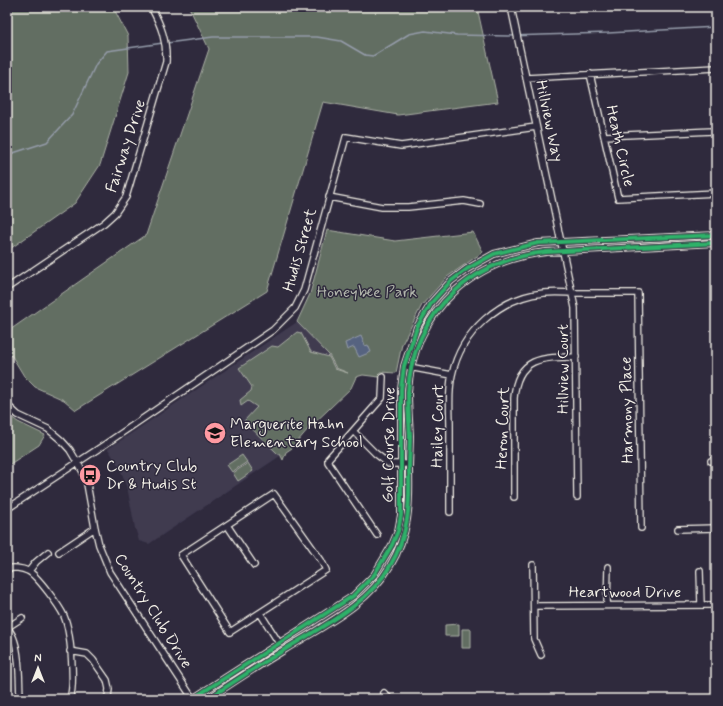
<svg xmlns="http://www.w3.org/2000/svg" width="723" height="706" viewBox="0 0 723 706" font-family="Mynerve,sans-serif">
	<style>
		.built { fill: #3f3a50 }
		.green { fill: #626e62; stroke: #abb0a5 }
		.water { fill: #566480; stroke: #959caa }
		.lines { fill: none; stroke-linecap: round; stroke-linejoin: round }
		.stream { stroke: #959caa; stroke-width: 1.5 }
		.minor-casing { stroke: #f4f1e8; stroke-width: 8 }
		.minor { stroke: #2f2a3d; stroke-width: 5.5 }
		.cycleway-casing { stroke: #2f2a3d; stroke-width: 6 }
		.cycleway { stroke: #2db169; stroke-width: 4 }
		.labels { text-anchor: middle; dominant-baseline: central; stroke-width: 3; stroke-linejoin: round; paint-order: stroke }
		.street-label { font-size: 16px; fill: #f4f1e8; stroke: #2f2a3d }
		.park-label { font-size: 16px; fill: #b2b6ac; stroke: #2f2a3d }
		.poi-label { font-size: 16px; fill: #f4f1e8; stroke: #2f2a3d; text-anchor: start }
	</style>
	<rect width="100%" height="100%" fill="#2f2a3d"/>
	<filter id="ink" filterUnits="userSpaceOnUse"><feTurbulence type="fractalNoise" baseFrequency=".025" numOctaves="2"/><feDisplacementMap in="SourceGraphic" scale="8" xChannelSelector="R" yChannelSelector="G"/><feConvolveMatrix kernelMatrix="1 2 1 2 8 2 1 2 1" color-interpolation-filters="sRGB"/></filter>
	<g filter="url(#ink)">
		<path class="built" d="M297 322 329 355 336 368 350 373 283 454 149 544 139 541 135 528 128 492 120 468 108 449Z"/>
		<path class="green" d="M7 7H113L128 36 129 72 100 165 75 203 7 251Z
			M189 7H477L498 102 398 115 323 102 267 291 76 410 64 400 35 387 24 376 7 348V332L146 235 209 49Z
			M327 230 395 241 473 232 483 252 447 277 422 305 402 344 396 373 380 372 379 377 363 375 356 377 351 388 308 429 292 448 286 452 283 460 280 454H278L244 421 257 407 248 401 241 406 240 400 251 391 252 387 239 368 272 346 278 347 297 332 301 333 311 352 329 357 335 369 348 373 336 368 329 355 297 322 310 294Z
			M7 414 18 422 45 435 39 445 7 466Z
			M242 455 247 462 232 472 227 465Z
			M248 463 253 471 238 481 233 473Z
			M459 624V636H445V625Z
			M462 629H471V648H462Z"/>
		<path class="water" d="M361 336 365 346 368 345 371 352 359 357 354 347 347 350 345 343Z"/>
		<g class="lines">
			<path class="stream" d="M167 43 213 37H317L341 41 365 55 373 56 409 34 425 31 457 35 508 36 608 33 716 27
				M7 155 47 142 72 115 96 64 107 51 163 43"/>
			<g class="minor-casing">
				<path id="minor" d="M511 7 575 308 577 497
					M590 74 618 198 716 193
					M526 78 716 68
					M604 136 713 131
					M329 197 382 207H408L464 201 480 204
					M7 288 104 223 115 213 126 197 166 62C167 41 161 25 151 7
					M409 367 452 375
					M383 377 382 398 353 431 375 453 389 464H405
					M7 405 18 415 48 429 61 440 70 450 83 472 87 484 95 528 99 545 110 572 193 699
					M353 431 328 459V462L377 535
					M711 461H716
					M274 494 321 560 326 570 230 632 181 555Z
					M514 497V398C517 357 542 357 576 357
					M7 509 104 445 273 330 295 308 304 290 346 137 401 146 536 127
					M450 512C450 483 450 455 450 426 450 410 448 391 452 375 461 332 500 297 544 293 555 292 566 293 577 293 598 293 618 293 638 293L641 528
					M227 525 254 565
					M678 529 716 528
					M59 552 95 528
					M533 565 534 639 541 655
					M7 569C13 567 22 568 28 571 37 575 60 607 64 616 71 632 75 683 70 699
					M29 571 36 562 48 552
					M700 571 701 605
					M607 605 608 567
					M534 606 716 605
					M260 613 279 643
					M8 627 22 618
					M7 628C21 640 19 681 20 699
					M70 651 87 654 93 660 107 680 109 689 108 697 105 699
					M384 693 390 699
					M192 699 353 596 374 575 392 545 398 531 401 515V389L404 366 417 327 432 302 451 281 467 269 494 254 538 243 716 235
					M208 699C233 682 258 666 284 650 322 626 367 606 390 566 409 534 410 506 409 470 409 458 410 447 410 435 409 421 408 406 408 392 410 353 426 318 454 292 480 268 511 256 546 252L716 243"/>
			</g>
			<use href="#minor" class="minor"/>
			<g class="cycleway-casing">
				<path id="cycleway" d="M192 699 353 596 374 575 392 545 398 531 401 515V389L404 366 417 327 432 302 451 281 467 269 494 254 538 243 716 235
					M208 699C233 682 258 666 284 650 322 626 367 606 390 566 409 534 410 506 409 470 409 458 410 447 410 435 409 421 408 406 408 392 410 353 426 318 454 292 480 268 511 256 546 252L716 243"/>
			</g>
			<use href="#cycleway" class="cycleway"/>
		</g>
	</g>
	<defs>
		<g id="school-disc" transform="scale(1.15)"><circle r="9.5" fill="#ff9aa2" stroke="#2f2a3d"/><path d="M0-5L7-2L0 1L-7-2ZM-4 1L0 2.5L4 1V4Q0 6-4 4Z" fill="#111"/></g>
		<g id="bus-disc" transform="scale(1.15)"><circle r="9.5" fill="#ff9aa2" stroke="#2f2a3d"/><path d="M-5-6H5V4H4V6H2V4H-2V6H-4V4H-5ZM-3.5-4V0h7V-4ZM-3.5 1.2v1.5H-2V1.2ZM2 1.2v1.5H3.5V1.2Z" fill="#111"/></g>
	</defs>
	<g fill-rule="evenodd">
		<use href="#school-disc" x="215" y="433"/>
		<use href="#bus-disc" x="90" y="475"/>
	</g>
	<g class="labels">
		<g class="street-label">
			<text transform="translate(549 121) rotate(78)">Hillview Way</text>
			<text transform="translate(126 146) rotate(-72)">Fairway Drive</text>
			<text transform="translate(620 146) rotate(77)">Heath Circle</text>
			<text transform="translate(300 250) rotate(-74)">Hudis Street</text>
			<text transform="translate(563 369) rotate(-90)">Hillview Court</text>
			<text transform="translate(627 410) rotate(-91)">Harmony Place</text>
			<text transform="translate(438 426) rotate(-89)">Hailey Court</text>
			<text transform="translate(503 428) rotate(-88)">Heron Court</text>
			<text transform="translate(389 445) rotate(-89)">Golf Course Drive</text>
			<text x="625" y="592">Heartwood Drive</text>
			<text transform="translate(153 611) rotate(58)">Country Club Drive</text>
		</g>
		<g class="park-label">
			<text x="367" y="292">Honeybee Park</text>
		</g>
		<g class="poi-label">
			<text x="230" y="424">Marguerite Hahn<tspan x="230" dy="18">Elementary School</tspan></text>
			<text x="106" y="466">Country Club<tspan x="106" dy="18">Dr &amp; Hudis St</tspan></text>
		</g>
	</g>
	<rect width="723" height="706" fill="none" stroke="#2f2a3d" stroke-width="24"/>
	<rect x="12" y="12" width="699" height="682" fill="none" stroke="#f4f1e8" stroke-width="1.5" filter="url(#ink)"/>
	<g transform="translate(38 668)" stroke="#2f2a3d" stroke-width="3" paint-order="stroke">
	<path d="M0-3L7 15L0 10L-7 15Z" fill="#f4f1e8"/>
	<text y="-6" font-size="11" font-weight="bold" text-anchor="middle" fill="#f4f1e8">N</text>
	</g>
</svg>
